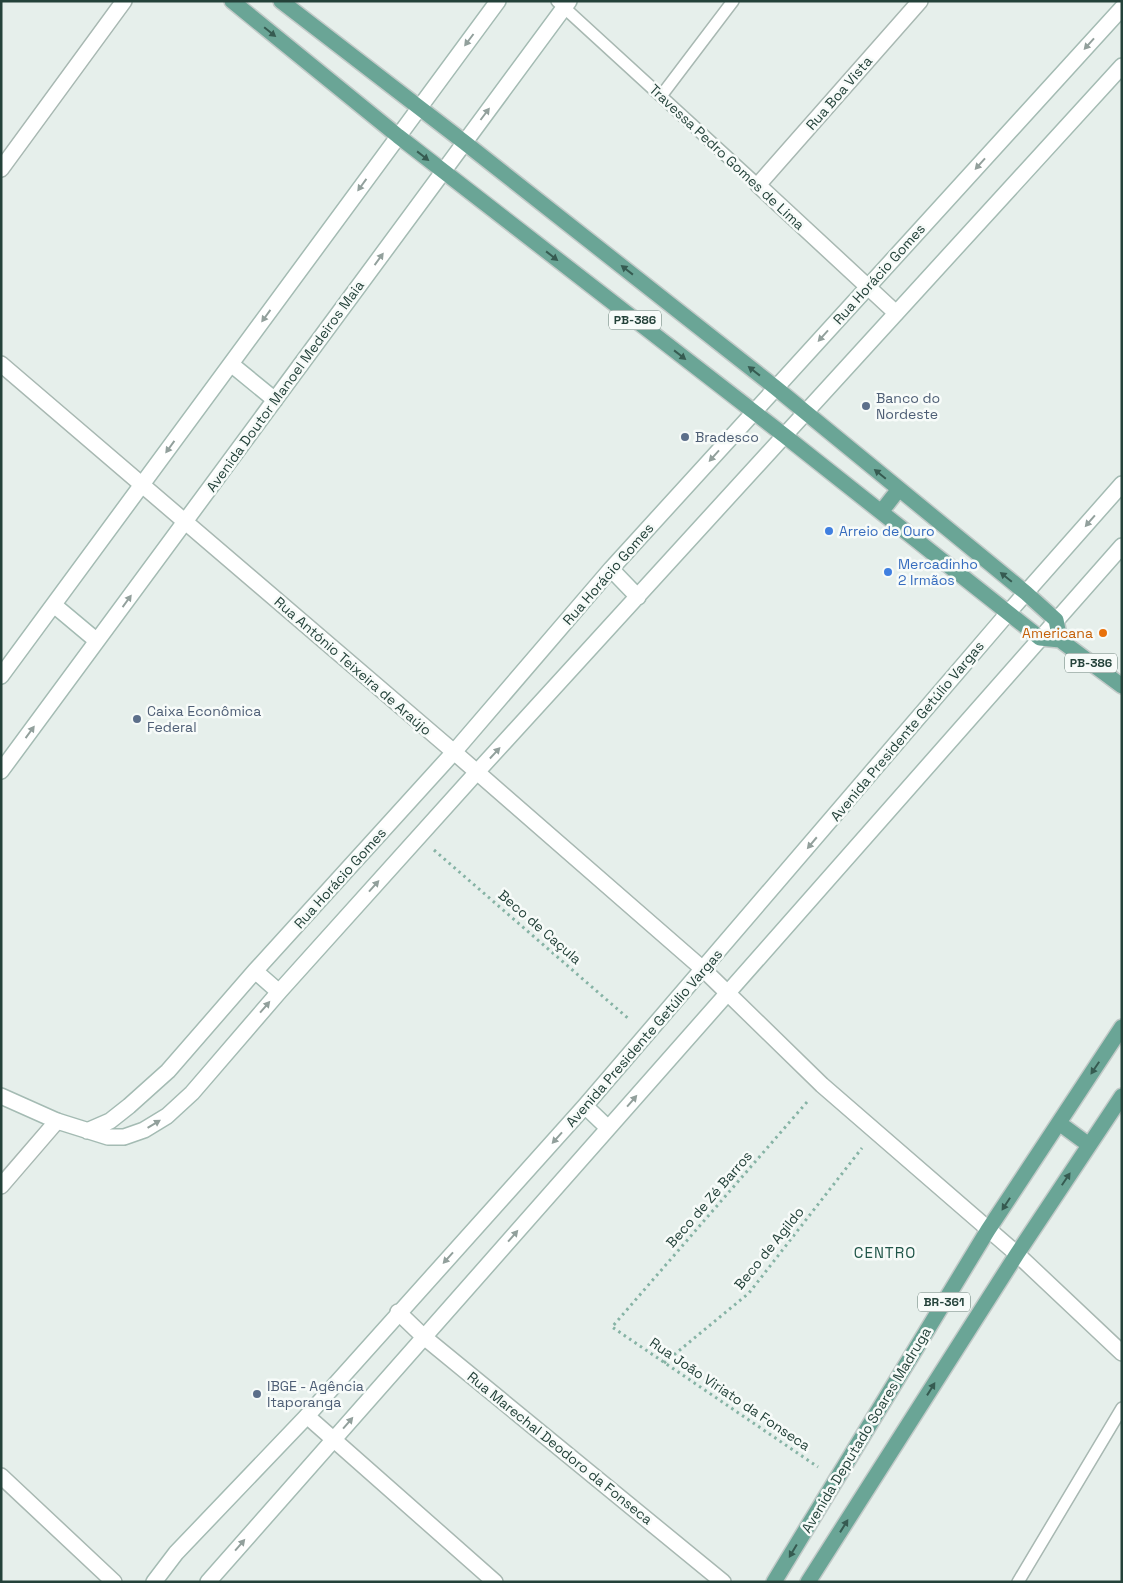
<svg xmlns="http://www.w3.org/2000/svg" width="1123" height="1583" viewBox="0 0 1123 1583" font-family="'Space Grotesk',sans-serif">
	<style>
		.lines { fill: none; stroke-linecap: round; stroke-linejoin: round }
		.lane-casing { stroke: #a8b8b2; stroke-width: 14 }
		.street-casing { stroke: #a8b8b2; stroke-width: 18 }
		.secondary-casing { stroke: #a4bbb3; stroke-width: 18 }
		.primary-casing { stroke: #c2cac8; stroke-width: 18 }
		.path { stroke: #86b3a5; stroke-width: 3; stroke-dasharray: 2.5 4; stroke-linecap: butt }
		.lane { stroke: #fff; stroke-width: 11 }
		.street { stroke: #fff; stroke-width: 15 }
		.secondary { stroke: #fff; stroke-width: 15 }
		.primary { stroke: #6aa596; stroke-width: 15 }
		.oneway { fill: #365b51 }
		.oneway2 { fill: #92a09c }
		.service-dot { fill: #5c6f8a; stroke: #f7fbf9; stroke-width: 2 }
		.shop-dot { fill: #3f7fe0; stroke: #f7fbf9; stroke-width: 2 }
		.food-dot { fill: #e8710a; stroke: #f7fbf9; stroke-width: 2 }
		.labels { text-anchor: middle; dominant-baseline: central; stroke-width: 5; stroke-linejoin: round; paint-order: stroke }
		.shield { fill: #f7fbf9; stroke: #637a73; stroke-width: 1 }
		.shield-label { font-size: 12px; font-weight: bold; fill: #24423a }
		.street-label { font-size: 14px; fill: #24423a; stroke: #f7fbf9 }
		.service-label { font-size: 14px; fill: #4e5e75; stroke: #f7fbf9; text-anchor: start }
		.shop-label { font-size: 14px; fill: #366cbe; stroke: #f7fbf9; text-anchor: start }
		.food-label { font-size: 14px; fill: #c56008; stroke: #f7fbf9; text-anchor: end }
		.neighbourhood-label { font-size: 15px; letter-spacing: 1px; fill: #1f5548; stroke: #f7fbf9 }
	</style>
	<rect width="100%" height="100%" fill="#e6efeb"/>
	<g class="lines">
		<g class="lane-casing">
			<path id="lane" d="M557 1 758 185
				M661 96 733 1
				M1018 1582 1122 1408"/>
		</g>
		<g class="street-casing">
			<path id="street" d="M1 169 124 1
				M896 313 758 185 920 1
				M1 364 454 752 704 970 822 1085 1017 1254 1122 1353
				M1 1186 57 1121
				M398 1312 424 1337 723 1582
				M307 1416 495 1582
				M1 1476 114 1582"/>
		</g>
		<g class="secondary-casing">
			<path id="secondary" d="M231 364 275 400
				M611 569 638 597
				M54 605 97 641
				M1 676 498 1
				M1 771 569 1
				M255 971 279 992
				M1 1096 57 1121 108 1137H124L144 1130 167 1116 192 1093 279 992 477 772 1122 66
				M585 1106 608 1128
				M87 1131 110 1121 129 1106 168 1071 255 971 454 752 611 569 1122 8
				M154 1582 176 1553 307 1416 585 1106 1008 613 1122 484
				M208 1582 1122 546"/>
		</g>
		<g class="primary-casing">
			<path id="primary" d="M232 1 398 136 785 436 1040 638 1060 640 1122 686
				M281 1 464 142 776 388 1026 593 1056 620 1060 640
				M881 512 899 489
				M1059 1123 1089 1145
				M774 1582 988 1230 1122 1027
				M808 1582 1017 1254 1122 1096"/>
		</g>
		<path class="path" d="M434 850 630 1020
			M807 1102 612 1327 818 1467
			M664 1363 749 1293 862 1148"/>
		<use href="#lane" class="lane"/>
		<use href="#street" class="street"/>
		<use href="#secondary" class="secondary"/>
		<use href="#primary" class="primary"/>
	</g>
	<defs><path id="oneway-solid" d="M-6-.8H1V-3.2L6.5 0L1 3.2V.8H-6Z" transform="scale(1.25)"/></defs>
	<g class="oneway">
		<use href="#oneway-solid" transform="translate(270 32) rotate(39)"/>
		<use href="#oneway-solid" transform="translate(423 156) rotate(38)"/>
		<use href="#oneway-solid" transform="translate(552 256) rotate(38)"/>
		<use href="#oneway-solid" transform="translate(627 270) rotate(-142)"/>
		<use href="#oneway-solid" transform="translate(680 355) rotate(38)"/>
		<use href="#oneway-solid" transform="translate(754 371) rotate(-142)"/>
		<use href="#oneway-solid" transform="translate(880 474) rotate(-141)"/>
		<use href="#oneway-solid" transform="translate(1006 577) rotate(-141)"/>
		<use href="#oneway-solid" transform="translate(1095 1068) rotate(124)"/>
		<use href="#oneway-solid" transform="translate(1066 1179) rotate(-56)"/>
		<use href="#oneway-solid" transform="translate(1006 1204) rotate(123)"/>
		<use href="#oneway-solid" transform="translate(931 1389) rotate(-58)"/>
		<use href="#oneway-solid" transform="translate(844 1526) rotate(-58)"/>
		<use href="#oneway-solid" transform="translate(793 1551) rotate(121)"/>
	</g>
	<g class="oneway2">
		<use href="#oneway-solid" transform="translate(469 40) rotate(127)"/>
		<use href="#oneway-solid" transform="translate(1089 44) rotate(132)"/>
		<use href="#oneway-solid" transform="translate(485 114) rotate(-53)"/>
		<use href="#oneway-solid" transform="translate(980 164) rotate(132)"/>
		<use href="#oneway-solid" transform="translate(362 185) rotate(126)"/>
		<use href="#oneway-solid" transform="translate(379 259) rotate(-54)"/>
		<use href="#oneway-solid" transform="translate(266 316) rotate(126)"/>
		<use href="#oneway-solid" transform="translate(823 336) rotate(132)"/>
		<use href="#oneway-solid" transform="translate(170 447) rotate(126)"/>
		<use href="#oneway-solid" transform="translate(714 456) rotate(132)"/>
		<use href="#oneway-solid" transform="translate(1090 521) rotate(131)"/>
		<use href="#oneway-solid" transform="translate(127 601) rotate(-54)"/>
		<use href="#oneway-solid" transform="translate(30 732) rotate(-54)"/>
		<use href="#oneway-solid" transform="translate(495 753) rotate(-47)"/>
		<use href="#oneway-solid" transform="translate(812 843) rotate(130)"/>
		<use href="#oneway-solid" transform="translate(374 886) rotate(-48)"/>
		<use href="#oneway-solid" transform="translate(265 1007) rotate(-49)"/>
		<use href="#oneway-solid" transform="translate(632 1101) rotate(-49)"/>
		<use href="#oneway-solid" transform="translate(154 1124) rotate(-31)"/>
		<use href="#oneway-solid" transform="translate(557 1138) rotate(132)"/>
		<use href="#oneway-solid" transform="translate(513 1236) rotate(-49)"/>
		<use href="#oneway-solid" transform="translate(448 1258) rotate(132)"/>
		<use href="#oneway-solid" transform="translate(348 1423) rotate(-49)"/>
		<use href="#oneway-solid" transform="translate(240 1545) rotate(-49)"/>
	</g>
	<g class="service-dot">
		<circle cx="866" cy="406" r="5"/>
		<circle cx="685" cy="437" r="5"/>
		<circle cx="137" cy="719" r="5"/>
		<circle cx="257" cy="1394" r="5"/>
	</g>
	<g class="shop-dot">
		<circle cx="829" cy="531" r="5"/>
		<circle cx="888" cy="572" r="5"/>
	</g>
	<circle class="food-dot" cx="1103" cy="633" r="5"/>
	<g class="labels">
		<g class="shield">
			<rect x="609" y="310.5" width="52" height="19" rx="4"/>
			<rect x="1065" y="653.5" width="52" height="19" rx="4"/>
			<rect x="918" y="1292.5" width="52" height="19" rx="4"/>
		</g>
		<g class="shield-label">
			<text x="635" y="320">PB-386</text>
			<text x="1091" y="663">PB-386</text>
			<text x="944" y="1302">BR-361</text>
		</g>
		<g class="street-label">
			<text transform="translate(839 93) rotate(-49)">Rua Boa Vista</text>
			<text transform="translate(727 157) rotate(43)">Travessa Pedro Gomes de Lima</text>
			<text transform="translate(879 274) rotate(-48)">Rua Horácio Gomes</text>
			<text transform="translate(285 386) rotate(-54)">Avenida Doutor Manoel Medeiros Maia</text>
			<text transform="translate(608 574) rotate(-49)">Rua Horácio Gomes</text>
			<text transform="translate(353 666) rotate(41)">Rua António Teixeira de Araújo</text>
			<text transform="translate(907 731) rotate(-50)">Avenida Presidente Getúlio Vargas</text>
			<text transform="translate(340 878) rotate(-48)">Rua Horácio Gomes</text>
			<text transform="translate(540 927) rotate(41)">Beco de Caçula</text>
			<text transform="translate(644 1038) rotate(-49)">Avenida Presidente Getúlio Vargas</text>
			<text transform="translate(709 1199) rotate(-49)">Beco de Zé Barros</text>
			<text transform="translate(769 1248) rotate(-51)">Beco de Agildo</text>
			<text transform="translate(730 1394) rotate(34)">Rua João Viriato da Fonseca</text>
			<text transform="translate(866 1430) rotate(-59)">Avenida Deputado Soares Madruga</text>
			<text transform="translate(560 1448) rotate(39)">Rua Marechal Deodoro da Fonseca</text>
		</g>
		<g class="service-label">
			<text x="876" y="398">Banco do<tspan x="876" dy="16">Nordeste</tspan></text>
			<text x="695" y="437">Bradesco</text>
			<text x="147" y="711">Caixa Econômica<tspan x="147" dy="16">Federal</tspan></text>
			<text x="267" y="1386">IBGE - Agência<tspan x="267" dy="16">Itaporanga</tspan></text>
		</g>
		<g class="shop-label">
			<text x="839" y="531">Arreio de Ouro</text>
			<text x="898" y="564">Mercadinho<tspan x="898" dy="16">2 Irmãos</tspan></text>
		</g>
		<g class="food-label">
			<text x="1093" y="633">Americana</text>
		</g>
		<g class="neighbourhood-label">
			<text x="885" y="1252">CENTRO</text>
		</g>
	</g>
	<rect width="1123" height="1583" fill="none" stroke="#24423a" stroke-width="5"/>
</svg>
